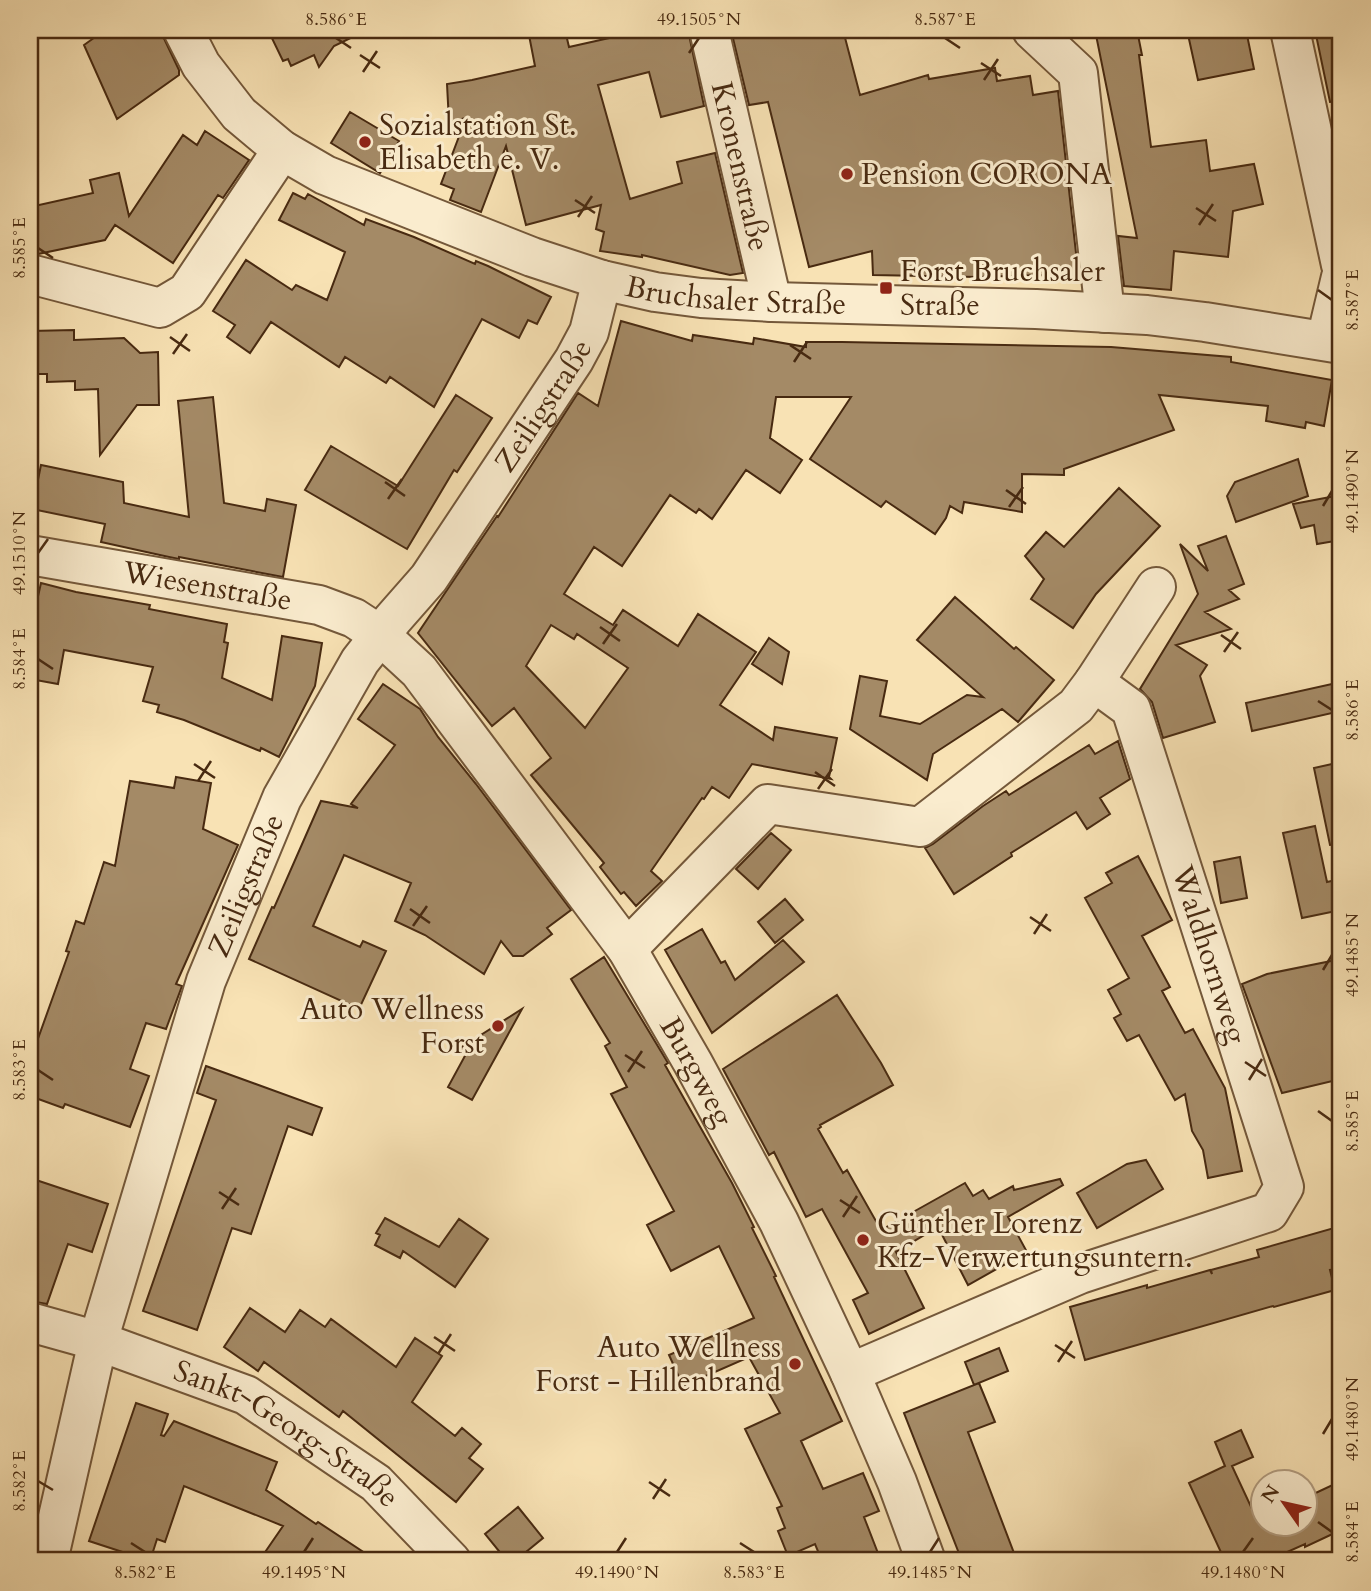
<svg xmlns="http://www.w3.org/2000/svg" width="1371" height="1591" viewBox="0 0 1371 1591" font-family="Cardo,serif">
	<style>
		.building { fill: #a48a66; stroke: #482a11; stroke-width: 2; fill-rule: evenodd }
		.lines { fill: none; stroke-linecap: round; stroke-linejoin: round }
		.minor-casing { stroke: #74583a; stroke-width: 42 }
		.minor { stroke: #faecce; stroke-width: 38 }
		.ticks { fill: none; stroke: #482a11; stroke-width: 2.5 }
		.poi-dot { fill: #8f2418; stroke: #faecce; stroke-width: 2.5 }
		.labels { text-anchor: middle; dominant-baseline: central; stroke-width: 6; stroke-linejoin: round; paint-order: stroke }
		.poi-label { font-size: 30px; fill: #482a11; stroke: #faecce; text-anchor: start }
		.street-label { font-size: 30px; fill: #482a11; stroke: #faecce }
		.neatline { fill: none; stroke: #482a11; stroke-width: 2.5 }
		.ticks-label { font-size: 18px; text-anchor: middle; fill: #482a11 }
	</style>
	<rect width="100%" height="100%" fill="#f8e2b4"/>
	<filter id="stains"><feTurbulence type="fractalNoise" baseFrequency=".00286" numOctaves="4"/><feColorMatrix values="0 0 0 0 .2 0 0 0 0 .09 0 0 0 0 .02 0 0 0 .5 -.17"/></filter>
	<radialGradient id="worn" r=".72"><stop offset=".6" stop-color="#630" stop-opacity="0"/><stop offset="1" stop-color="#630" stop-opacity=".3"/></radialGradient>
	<path class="building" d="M105 30H160L179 70V75L117 119 84 45Z
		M268 30H367L334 46 319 67 314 55 291 66 288 59 283 61Z
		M528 30H565L569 47 645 30H688L704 106 661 117 649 72 598 85 630 199 682 183 677 162 715 153 743 273 730 275 642 255V257L600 251 604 232 596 229 601 205 526 225 506 146 481 212 450 200 454 189 441 184 466 118 449 122 447 84 472 80 535 66Z
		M731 30H843L860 95 928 75 929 79 995 68 997 81 1030 76 1033 95 1058 91 1079 280H1045V275L978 277 873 275 872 251 809 267 768 102 749 105Z
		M1095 30H1137L1142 55H1139L1151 147 1206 140 1210 171 1254 164 1263 204 1233 211 1228 257 1174 251 1171 290 1124 286 1118 236 1137 238Z
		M1187 30H1246L1254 69 1198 80Z
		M1315 30H1341V101L1330 102Z
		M350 112 399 141 380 173 331 143Z
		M205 131 249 160 223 198 218 195 173 263 115 225 105 240 38 254 30 207 93 193 90 180 119 173 129 216 183 135 197 145Z
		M293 193 305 199 308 194 364 225 366 219 414 237 475 264 476 261 488 266 551 297 537 324 528 320 519 338 482 319 434 407 390 377 386 383 345 357 339 367 271 322 250 353 227 337 235 325 213 311 246 260 292 290 296 285 327 300 345 252 279 220Z
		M621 321 692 341 693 335 753 344 754 338 806 347V342H842L1111 347 1231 357V362L1332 380 1324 426 1306 422 1305 428 1266 421 1268 406 1159 395 1174 430 1064 469V475L1022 474V512L964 502 962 513 950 506 946 518 935 534 886 501 881 507 810 459 851 397H776L770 438 802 460 780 493 746 470 712 519 699 509 696 513 670 495 622 566 594 547 564 594 613 625 623 610 678 646 698 614 756 652 720 705 773 740 775 727 837 738 829 777 831 779 752 764 729 798 712 787 704 799 702 798 651 871 662 881 636 906 624 892 621 894 600 867 604 863 531 775 551 758 514 708 492 726 418 633 497 516 498 517 578 393 598 406ZM551 625 574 639 577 634 628 668 585 728 526 666Z
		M74 330V340L124 338 140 353 158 352 159 405H137L100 455 98 389 75 390V381L47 382V374H30V331Z
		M456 395 492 418 457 472 454 470 407 549 305 490 331 446 398 486Z
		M213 397 224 503 265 511 267 499 296 505 283 577 179 557V559L169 557 101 542 105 524 32 509 41 465 123 482 124 503 189 517 178 401Z
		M1298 459 1308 496 1236 522 1227 496 1235 482Z
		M1119 488 1160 526 1096 594 1073 628 1031 599 1044 579 1025 556 1046 532 1064 547Z
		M1341 495V540L1317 544 1314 525 1301 528 1293 504Z
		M1226 536 1244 584 1229 590 1239 599 1205 612 1231 629 1176 645 1207 665 1200 676 1215 722 1163 738 1152 702 1140 689 1198 594 1180 544 1208 571 1198 546Z
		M41 583 76 592 150 605 149 609 227 624 224 642 228 643 222 678 272 700 282 636 322 643 315 686 279 757 261 748 260 751 184 720 157 712 159 705 143 701 153 667 64 650 58 684 30 679V632Z
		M955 597 1014 649 1016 647 1054 680 1018 722 1002 709 933 754 927 780 850 729 860 676 887 681 880 716 920 724 967 695 983 697 917 640Z
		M769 638 789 652 782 684 752 664Z
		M1341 682V711L1252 731 1246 703Z
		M383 684 420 709 438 737 476 784 571 910 547 928 552 934 523 956H513L501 941 484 974 425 935 395 921 411 883 344 855 313 926 360 947 363 941 386 951 359 1009 249 959 272 907 274 908 321 801 358 808 351 804 395 745 358 719Z
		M1118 741 1130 779 1100 798 1110 814 1087 829 1076 812 1011 853 1012 856 954 894 925 848 933 844 983 806 1006 791 1009 795 1089 745 1095 754Z
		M1341 762V844L1330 845 1314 768Z
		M176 777 211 783 203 829 238 845 176 984 182 986 166 1029 146 1023 130 1069 149 1076 130 1127 65 1104 63 1108 30 1096V1061L69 952 66 951 76 921 84 924 104 862 115 866 130 781 174 788Z
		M1315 826 1327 882 1336 880 1341 910 1302 918 1283 833Z
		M771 833 791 850 758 889 736 869Z
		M1138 856 1172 920 1142 936 1170 987 1162 991 1185 1033 1193 1029 1225 1088 1242 1171 1208 1178 1203 1150 1192 1131 1185 1094 1175 1100 1139 1035 1127 1041 1114 1018 1121 1014 1108 990 1129 978 1085 898 1112 883 1106 873Z
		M1240 857 1247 898 1221 903 1214 862Z
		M785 899 803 920 775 943 758 922Z
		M702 929 721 963 725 961 735 980 783 940 804 962 712 1033 665 950Z
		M604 957 668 1063 665 1065 732 1183 754 1227 752 1228 776 1276 774 1277 842 1421 801 1441 823 1489 863 1473 879 1511 864 1517 881 1561H822L815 1544 788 1556 778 1531 785 1528 777 1508 782 1506 745 1429 780 1413 749 1357 683 1386 669 1355 754 1318 719 1246 671 1271 647 1225 674 1211 611 1094 627 1087 605 1046 610 1043 571 979Z
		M1341 959V1079L1282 1093 1242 984 1267 974Z
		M837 995 881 1063 893 1085 820 1125 821 1127 818 1129 843 1173 847 1170 881 1230 965 1183 973 1196 983 1190 989 1199 1013 1186 1014 1190 1060 1179 1063 1185 1008 1217 1027 1252 968 1285 938 1227 896 1252 924 1308 869 1334 853 1300 868 1293 822 1209 806 1217 774 1152 769 1155 723 1069Z
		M522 1009 472 1100 448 1087 466 1054 457 1050Z
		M206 1066 322 1108 312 1135 288 1126 251 1234 232 1228 197 1330 143 1311 216 1100 197 1093Z
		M1146 1160 1163 1189 1097 1228 1077 1193 1127 1164Z
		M30 1178 108 1204 92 1252 68 1244 47 1304 30 1301Z
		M385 1218 439 1247 459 1219 488 1239 455 1287 403 1251 400 1258 375 1245 380 1235 376 1233Z
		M1341 1226V1269L1330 1270 1335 1290 1274 1307 1273 1306 1085 1360 1070 1307 1147 1285V1288L1210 1270 1212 1274 1211 1270 1259 1257 1257 1250Z
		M250 1308 285 1332 300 1310 325 1327 331 1319 396 1367 415 1338 442 1356 412 1402 455 1436 462 1428 481 1444 469 1458 483 1469 456 1502 343 1411 339 1417 264 1362 258 1371 224 1347Z
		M999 1348 1008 1371 974 1385 965 1362Z
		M979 1383 995 1422 968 1432 1017 1561H962L904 1413Z
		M136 1403 168 1414 161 1435 164 1436 174 1421 277 1462 266 1490 316 1524 318 1522 377 1561H259L283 1526 184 1486 165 1542 157 1539 150 1561 89 1541Z
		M1241 1430 1253 1457 1232 1466 1259 1524H1305V1498L1341 1481V1530L1305 1547V1544L1267 1561H1225L1189 1483 1225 1466 1215 1442Z
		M518 1507 543 1538 515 1561H507L485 1534Z"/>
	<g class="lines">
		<g class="minor-casing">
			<g id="minor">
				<path id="s1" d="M183 30 201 65 239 114 282 150 325 175 532 257 602 280 655 292 701 298 772 302 1036 309 1147 315 1205 322 1341 344"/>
				<path id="s2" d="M709 30 772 302"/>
				<path d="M1032 30 1078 73 1105 313"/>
				<path d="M1290 30 1341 265"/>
				<path d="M30 274 160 308 187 292 282 150"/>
				<path d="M1326 340 1341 277"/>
				<path id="s3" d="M30 555 319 605 354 618 380 635 419 671 627 949 693 1063 779 1222 850 1373 897 1482 926 1561"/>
				<path d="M1094 682 1156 587"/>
				<path id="s4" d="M627 949 768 804 920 827 1076 706 1094 682 1131 709 1284 1187 1269 1212 1080 1274 850 1373"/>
				<path id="s5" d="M30 1322 98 1341 246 1395 376 1483 451 1561"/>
				<path id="s6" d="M48 1561 98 1341 206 981 282 798 360 661 393 619 429 578 574 360 589 332 602 280"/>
			</g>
		</g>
		<use href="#minor" class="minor"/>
	</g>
	<path class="ticks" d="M336 38 351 48M945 38 960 48M689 53 699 38M360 55 380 68M981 63 1001 76M363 72 377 51M984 80 998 59M575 200 595 213M1196 208 1216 221M578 217 592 196M1199 225 1213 204M38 248 53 258M1318 290 1332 300M170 337 190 351M790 345 811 359M173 354 187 334M794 362 807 342M385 482 405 496M1006 490 1026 504M388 499 402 479M1323 506 1332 491M1009 507 1023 487M38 553 48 539M600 627 620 641M1221 635 1241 649M603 644 617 624M1224 652 1238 632M38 659 53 669M1318 701 1332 710M194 764 215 778M815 772 835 786M198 781 211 761M818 789 832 769M410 909 430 923M1030 917 1051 931M413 926 427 906M1034 934 1047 914M1323 970 1332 955M625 1055 645 1068M1245 1062 1266 1076M38 1070 53 1080M628 1072 642 1051M1249 1080 1262 1059M1318 1111 1332 1121M219 1192 239 1205M840 1200 860 1213M222 1209 236 1188M843 1217 857 1196M434 1337 455 1351M1055 1345 1075 1358M438 1354 451 1334M1058 1362 1072 1341M1323 1434 1332 1419M38 1481 53 1490M649 1482 670 1496M653 1499 666 1479M1318 1522 1332 1532M131 1543 145 1552M740 1543 754 1552M304 1552 313 1538M617 1552 626 1538M930 1552 939 1538M1243 1552 1253 1538"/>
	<g class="poi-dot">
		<circle cx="365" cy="142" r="7"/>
		<circle cx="847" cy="174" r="7"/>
		<rect x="879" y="281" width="14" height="14" rx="3.5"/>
		<circle cx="498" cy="1026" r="7"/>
		<circle cx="863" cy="1240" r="7"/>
		<circle cx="795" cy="1364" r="7"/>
	</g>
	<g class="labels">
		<g class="poi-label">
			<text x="379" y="125">Sozialstation St.<tspan x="379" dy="34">Elisabeth e. V.</tspan></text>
			<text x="861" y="174">Pension CORONA</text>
			<text x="900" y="271">Forst Bruchsaler<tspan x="900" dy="34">Straße</tspan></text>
			<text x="484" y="1009" text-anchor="end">Auto Wellness<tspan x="484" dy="34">Forst</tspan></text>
			<text x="877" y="1223">Günther Lorenz<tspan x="877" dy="34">Kfz-Verwertungsuntern.</tspan></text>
			<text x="781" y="1347" text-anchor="end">Auto Wellness<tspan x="781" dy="34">Forst - Hillenbrand</tspan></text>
		</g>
		<g class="street-label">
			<text stroke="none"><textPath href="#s2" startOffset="140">Kronenstraße</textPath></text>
			<text stroke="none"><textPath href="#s1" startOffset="639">Bruchsaler Straße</textPath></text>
			<text stroke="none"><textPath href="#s6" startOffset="1272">Zeiligstraße</textPath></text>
			<text stroke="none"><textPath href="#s3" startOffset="180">Wiesenstraße</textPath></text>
			<text stroke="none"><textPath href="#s6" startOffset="705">Zeiligstraße</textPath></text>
			<text stroke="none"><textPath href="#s4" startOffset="887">Waldhornweg</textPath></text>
			<text stroke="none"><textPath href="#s3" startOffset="903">Burgweg</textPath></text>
			<text stroke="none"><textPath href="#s5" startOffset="282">Sankt-Georg-Straße</textPath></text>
		</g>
	</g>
	<rect width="1371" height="1591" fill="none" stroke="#f8e2b4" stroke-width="77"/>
	<g transform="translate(1284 1503) rotate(304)"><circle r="33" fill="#faecce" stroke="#b39e82" stroke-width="2"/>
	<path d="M0-5L12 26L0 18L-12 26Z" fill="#8f2418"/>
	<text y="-10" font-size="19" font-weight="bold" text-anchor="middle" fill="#482a11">N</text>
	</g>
	<rect x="38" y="38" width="1294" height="1514" class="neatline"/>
	<g class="ticks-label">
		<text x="336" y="25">8.586°E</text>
		<text x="699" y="25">49.1505°N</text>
		<text x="945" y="25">8.587°E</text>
		<text transform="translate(19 248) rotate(-90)" y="6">8.585°E</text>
		<text transform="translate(1352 300) rotate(-90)" y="6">8.587°E</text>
		<text transform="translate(1352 491) rotate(-90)" y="6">49.1490°N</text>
		<text transform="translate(19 553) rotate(-90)" y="6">49.1510°N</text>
		<text transform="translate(19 659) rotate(-90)" y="6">8.584°E</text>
		<text transform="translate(1352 710) rotate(-90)" y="6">8.586°E</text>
		<text transform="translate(1352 955) rotate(-90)" y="6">49.1485°N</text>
		<text transform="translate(19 1070) rotate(-90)" y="6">8.583°E</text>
		<text transform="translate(1352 1121) rotate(-90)" y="6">8.585°E</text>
		<text transform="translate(1352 1419) rotate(-90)" y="6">49.1480°N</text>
		<text transform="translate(19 1481) rotate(-90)" y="6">8.582°E</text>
		<text transform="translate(1352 1532) rotate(-90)" y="6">8.584°E</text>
		<text x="145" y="1578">8.582°E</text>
		<text x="304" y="1578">49.1495°N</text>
		<text x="617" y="1578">49.1490°N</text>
		<text x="754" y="1578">8.583°E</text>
		<text x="930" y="1578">49.1485°N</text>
		<text x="1243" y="1578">49.1480°N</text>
	</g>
	<rect width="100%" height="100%" filter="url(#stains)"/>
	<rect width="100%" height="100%" fill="url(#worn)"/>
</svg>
